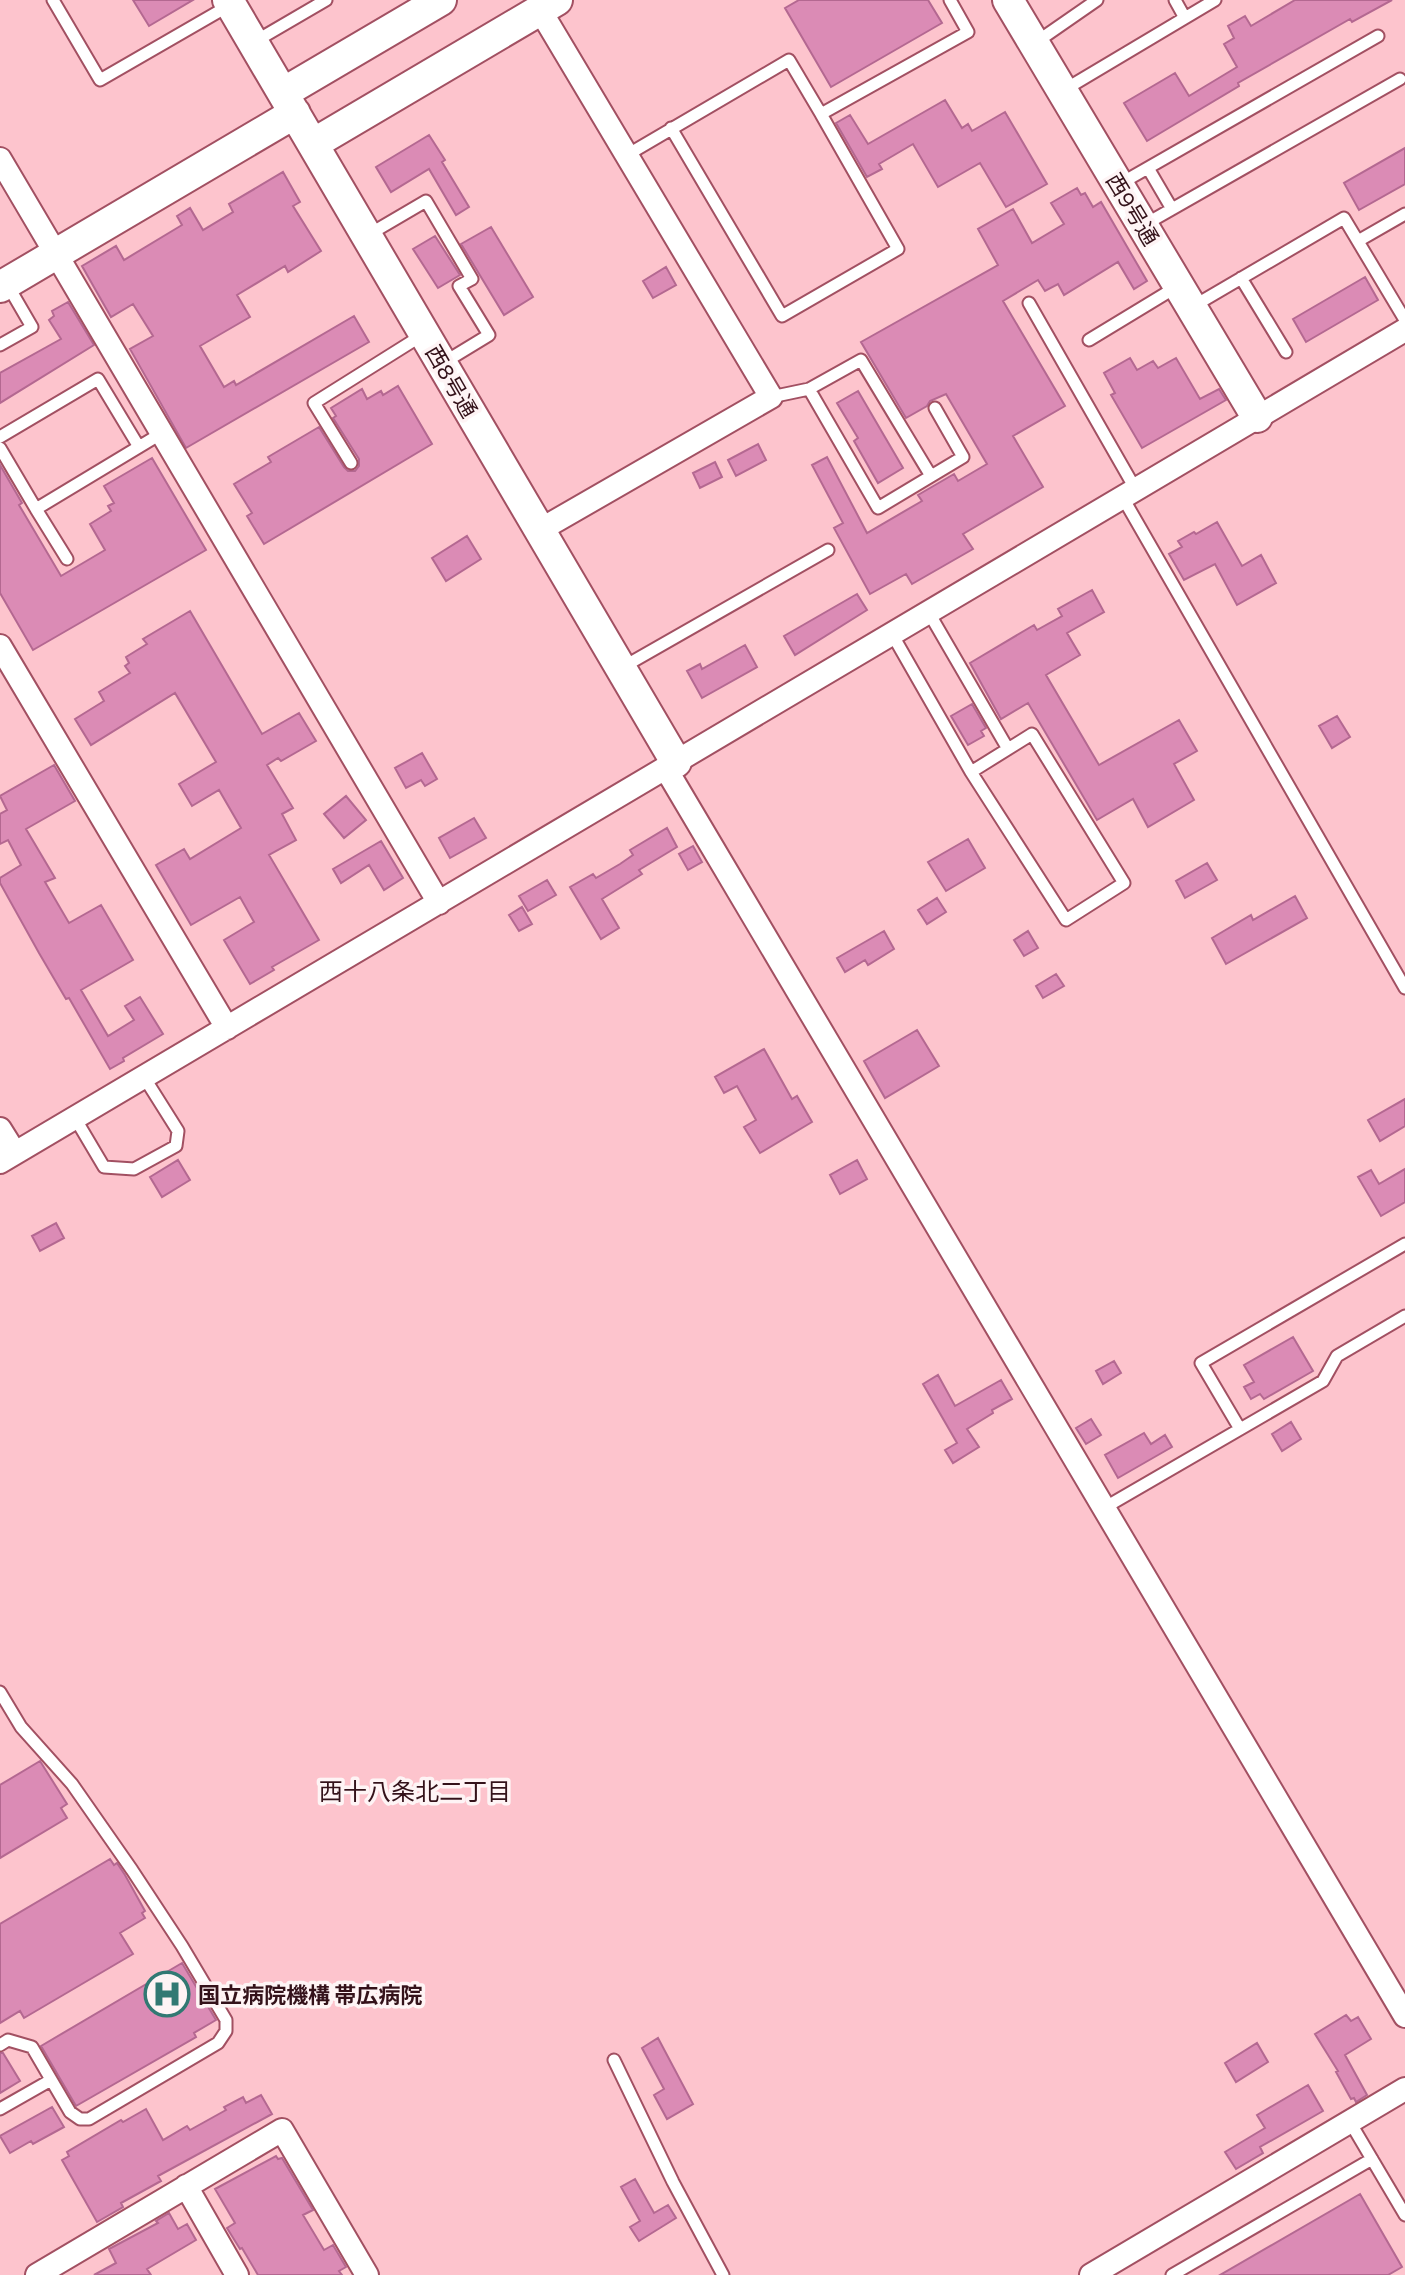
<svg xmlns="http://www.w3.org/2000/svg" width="1405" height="2275" viewBox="0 0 1405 2275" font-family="Commissioner,'Noto Sans JP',sans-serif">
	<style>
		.building { fill: #db8bb5; stroke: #b46891; stroke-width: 2 }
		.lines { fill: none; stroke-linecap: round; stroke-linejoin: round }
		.lane-casing { stroke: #a25062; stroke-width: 15 }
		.street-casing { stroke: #a25062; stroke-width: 26 }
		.secondary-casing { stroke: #a25062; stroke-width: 34 }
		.lane { stroke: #fff; stroke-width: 11 }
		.street { stroke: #fff; stroke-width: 22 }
		.secondary { stroke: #fff; stroke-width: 30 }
		.labels { text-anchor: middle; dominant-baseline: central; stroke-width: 7; stroke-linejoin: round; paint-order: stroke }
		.street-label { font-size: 22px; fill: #34121a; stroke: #fef4f5 }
		.poi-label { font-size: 22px; font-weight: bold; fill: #34121a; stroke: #fef4f5; text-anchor: start }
		.neighbourhood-label { font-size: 24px; fill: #34121a; stroke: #fef4f5 }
	</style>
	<rect width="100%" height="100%" fill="#fdc4cd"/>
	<path class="building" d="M133 0H193L149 26Z
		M799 0H928L942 23 831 87 785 8Z
		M1295 0H1392L1352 22 1350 19 1238 83 1239 86 1147 141 1124 103 1175 73 1189 96 1237 67 1224 44 1234 38 1228 26 1245 16 1251 26Z
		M945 100 962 128 968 124 972 131 1005 112 1047 184 1006 207 980 163 938 187 913 144 879 164 882 169 867 177 836 123 850 115 868 144Z
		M429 135 445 160 442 162 469 207 456 215 429 169 391 192 376 167Z
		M1405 148V184L1359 210 1344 183Z
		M283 172 300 202 293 206 321 251 288 272 285 266 237 295 250 317 200 346 224 387 234 381 236 385 354 316 369 342 186 448 130 349 153 336 133 304 111 317 82 266 116 246 124 260 182 225 177 216 190 208 203 230 233 212 229 204Z
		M1077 188 1081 195 1085 193 1093 207 1101 202 1147 281 1134 289 1118 262 1064 295 1058 284 1045 291 1038 280 1003 301 1065 406 1013 436 1043 487 963 534 973 549 912 584 906 574 870 594 834 528 843 523 812 465 827 457 867 533 922 501 918 495 954 474 958 481 987 464 946 394 930 401 927 406 906 418 861 342 998 265 978 229 1013 209 1032 243 1064 224 1051 203Z
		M491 227 533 297 504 315 461 244Z
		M435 236 460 275 438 288 413 249Z
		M666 267 676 285 653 298 643 281Z
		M1365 277 1378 300 1306 342 1293 319Z
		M68 302 94 345 0 403V373L61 339 49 320 54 316 52 311Z
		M1130 358 1137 370 1153 361 1158 368 1176 358 1200 399 1219 389 1226 400 1142 448 1111 395 1115 393 1104 373Z
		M398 386 432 444 264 544 247 516 252 513 234 484 271 462 268 457 319 427 344 467 348 471H355L359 466V459L333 418 336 416 331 408 362 389 367 399 381 391 383 395Z
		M858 391 903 468 878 483 854 441 858 438 837 403Z
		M758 444 766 460 736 476 728 460Z
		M152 458 206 550 33 650 0 593V465L22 503 19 505 61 576 105 550 90 524 111 511 108 506 114 503 104 486Z
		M715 462 722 477 700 488 693 473Z
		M1217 522 1242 566 1261 555 1276 583 1237 605 1215 564 1184 580 1169 554 1182 547 1178 541 1194 532 1196 534Z
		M467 536 481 559 446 581 432 558Z
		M1092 590 1104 612 1067 633 1080 655 1046 675 1099 765 1179 720 1197 751 1174 764 1194 800 1148 827 1133 799 1097 820 1028 703 1001 719 970 663 1034 625 1037 630 1062 616 1058 609Z
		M857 594 867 610 795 655 784 636Z
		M190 611 262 734 299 713 316 741 281 761 278 758 267 765 293 808 282 814 296 840 269 855 319 940 272 967 274 970 250 984 224 940 254 922 240 897 191 925 156 865 184 849 190 859 241 828 219 790 192 806 179 784 216 762 175 693 91 745 75 719 104 701 99 692 130 673 125 666 129 663 126 657 147 644 143 639Z
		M745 645 757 667 702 698 687 671 700 664 702 669Z
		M972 704 986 728 981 731 984 736 968 745 951 716Z
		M1337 716 1350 737 1332 748 1319 726Z
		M422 753 437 779 425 786 421 780 406 788 395 768Z
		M54 765 75 801 26 829 55 878 45 882 69 923 101 905 133 960 81 990 108 1036 134 1020 125 1006 140 997 163 1034 123 1058 124 1061 110 1069 69 998 66 999 39 953 0 883V878L21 865 8 840 0 844V814L7 810 0 796Z
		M346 796 366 820 344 838 324 814Z
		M474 818 486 838 450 858 439 838Z
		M667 828 677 847 639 870 642 874 602 899 619 928 601 939 570 887 593 874 596 878 620 864 633 855 630 850Z
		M968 839 985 868 946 891 928 862Z
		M381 841 403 878 384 890 369 865 341 883 333 869Z
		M693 846 702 862 688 870 679 854Z
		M1207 863 1217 880 1185 898 1176 881Z
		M547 880 556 895 528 911 519 896Z
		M1295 896 1307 918 1226 964 1212 938 1251 915 1253 920Z
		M937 898 946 912 927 924 918 910Z
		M522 907 532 924 519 931 509 915Z
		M884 931 894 949 868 965 865 960 845 972 837 958Z
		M1028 931 1038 948 1024 956 1014 940Z
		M1056 974 1064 986 1043 998 1036 986Z
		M917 1030 939 1066 885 1098 864 1061Z
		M764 1049 792 1099 797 1096 812 1122 760 1153 744 1127 756 1120 737 1086 724 1093 715 1077Z
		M1405 1099V1126L1380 1141 1368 1120Z
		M178 1160 190 1180 162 1197 150 1177Z
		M857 1160 867 1179 840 1194 830 1175Z
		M1405 1169V1202L1381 1216 1358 1177 1371 1170 1379 1184Z
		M56 1223 64 1238 40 1251 32 1236Z
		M1293 1337 1313 1371 1264 1399 1260 1394 1251 1399 1244 1387 1254 1382 1244 1365Z
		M1114 1361 1121 1373 1103 1384 1096 1371Z
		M938 1375 955 1406 1001 1380 1012 1399 992 1410 993 1413 967 1429 979 1447 953 1463 945 1450 957 1443 923 1384Z
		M1091 1419 1101 1435 1086 1444 1076 1428Z
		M1291 1422 1301 1439 1282 1451 1272 1434Z
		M1144 1433 1151 1444 1165 1435 1172 1447 1118 1478 1105 1455Z
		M40 1761 67 1804 61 1808 67 1818 0 1858V1785Z
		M110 1859 114 1865 117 1863 125 1875 145 1911 142 1913 145 1918 120 1933 133 1954 24 2018 20 2011 0 2023V1924Z
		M182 1963 216 2020 194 2033 196 2037 76 2106 41 2046Z
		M1346 2015 1351 2021 1358 2017 1371 2039 1345 2055 1367 2095 1356 2102 1354 2098 1351 2099 1336 2072 1338 2071 1315 2034Z
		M658 2038 693 2104 667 2119 654 2095 664 2089 642 2048Z
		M1257 2043 1268 2062 1236 2082 1225 2063Z
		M0 2053H3L20 2081 0 2093Z
		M1308 2085 1323 2111 1260 2147 1263 2153 1236 2169 1225 2152 1265 2128 1257 2115Z
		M261 2095 272 2114 158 2176 161 2181 121 2203 123 2207 97 2222 62 2160 69 2156 67 2152 121 2120 123 2122 146 2109 163 2140 187 2126 190 2130 226 2110 224 2107 243 2097 246 2103Z
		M52 2107 64 2127 33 2144 31 2141 10 2153 0 2136Z
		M276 2156 278 2159 282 2158 313 2210 303 2215 324 2250 333 2245 346 2267 339 2271 342 2275H258L242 2248 240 2249 227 2228 235 2223 215 2189Z
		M635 2179 654 2213 668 2205 676 2218 639 2241 630 2227 640 2221 621 2187Z
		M1360 2194 1402 2267 1388 2275H1220Z
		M169 2213 178 2229 187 2224 196 2240 147 2269 151 2275H94L116 2263 109 2249 158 2223 156 2221Z"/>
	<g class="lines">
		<g class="lane-casing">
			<path id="lane" d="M53 0 100 80 230 5
				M1175 0 1185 18
				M254 42 326 0
				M1035 43 1097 0
				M1064 90 1215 0
				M671 128 782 316 898 249 821 114 968 32 950 0
				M627 155 789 60 821 114
				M1148 168 1172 209
				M1118 185 1378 36
				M1144 225 1400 79
				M368 235 426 201 472 279 459 286 489 335 443 363
				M1358 241 1405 214
				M1241 278 1286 352
				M1029 303 1136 490
				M1192 307 1344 218 1405 320
				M1089 340 1178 286
				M0 345 32 327 7 284
				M809 389 878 508 963 457 935 408
				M771 397 809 389 861 360 931 476
				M0 437 98 379 139 447
				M0 448 36 509 162 433
				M351 463 314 403 424 334
				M1123 498 1405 988
				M36 509 67 559
				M929 613 1008 749
				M892 634 971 772 1066 920 1124 883 1032 734 971 772
				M623 667 828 550
				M75 1118 104 1167 134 1169 176 1146 178 1131 144 1077
				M1240 1429 1201 1363 1405 1244
				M1104 1508 1323 1381 1337 1356 1405 1316
				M0 1692 21 1727 72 1784 132 1870 182 1946 226 2020V2031L218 2043 89 2119H80L70 2112 32 2047 8 2040 0 2045
				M614 2060 673 2182 723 2275
				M0 2109 51 2080
				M1350 2122 1405 2215
				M1172 2275 1372 2159"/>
		</g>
		<g class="street-casing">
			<path id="street" d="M0 159 439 903
				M540 530 771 397 540 10
				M0 646 227 1028
				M666 769 1405 2016
				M0 1129 15 1153
				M0 1162 1405 330
				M186 2186 237 2275
				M37 2275 282 2130 367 2275
				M1091 2275 1405 2089"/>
		</g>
		<g class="secondary-casing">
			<path id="secondary" d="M228 0 676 762
				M1008 0 1257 417
				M283 93 441 0
				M313 144 557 0
				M0 287 295 113"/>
		</g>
		<use href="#lane" class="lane"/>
		<use href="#street" class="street"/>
		<use href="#secondary" class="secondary"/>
	</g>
	<defs>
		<g id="hospital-ring" transform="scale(2.3)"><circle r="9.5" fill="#fef4f5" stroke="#317973" stroke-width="1.5"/><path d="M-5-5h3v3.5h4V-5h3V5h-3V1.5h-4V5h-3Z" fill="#317973"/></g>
	</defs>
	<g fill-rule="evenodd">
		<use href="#hospital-ring" x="167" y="1994"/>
	</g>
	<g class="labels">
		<g class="street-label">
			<text transform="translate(1133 209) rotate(59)">西9号通</text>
			<text transform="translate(452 381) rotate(60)">西8号通</text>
		</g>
		<g class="poi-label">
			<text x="198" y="1994">国立病院機構 帯広病院</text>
		</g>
		<g class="neighbourhood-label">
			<text x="415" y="1790">西十八条北二丁目</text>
		</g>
	</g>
</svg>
